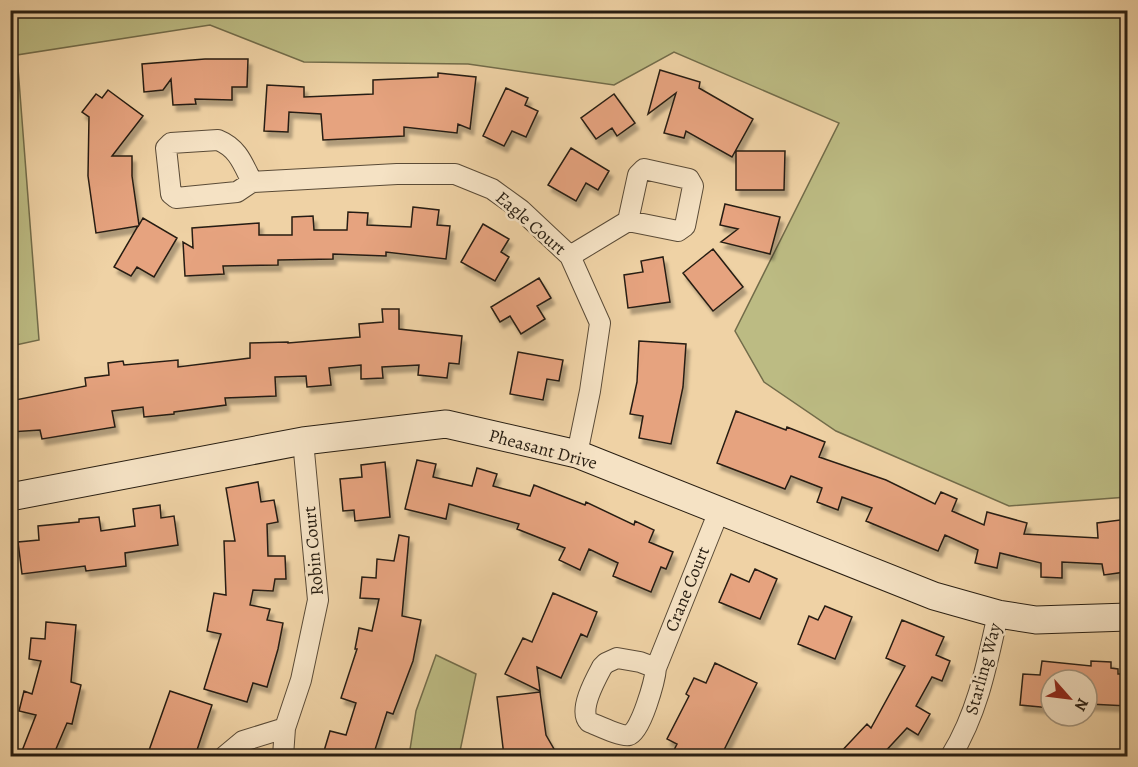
<svg xmlns="http://www.w3.org/2000/svg" width="1138" height="767" viewBox="0 0 1138 767" font-family="Alegreya,serif">
	<style>
		.green { fill: #bcbb83; stroke: #726c4a; stroke-width: 1.5 }
		.building { fill: #e6a37f; stroke: #281e12; stroke-width: 1.5; filter: url(#shadow) }
		.lines { fill: none; stroke-linecap: round; stroke-linejoin: round }
		.street-casing { stroke: #5a4b37; stroke-width: 22 }
		.secondary-casing { stroke: #281e12; stroke-width: 29 }
		.street { stroke: #f5e2c4; stroke-width: 20 }
		.secondary { stroke: #f5e2c4; stroke-width: 27 }
		.labels { text-anchor: middle; dominant-baseline: central; stroke-width: 5; stroke-linejoin: round; paint-order: stroke }
		.street-label { font-size: 18px; fill: #281e12; stroke: #f5e2c4 }
	</style>
	<defs>
		<filter id="shadow"><feDropShadow dx="3.5" dy="6" stdDeviation="1.5" flood-color="#0004"/></filter>
	</defs>
	<rect width="100%" height="100%" fill="#efd2a5"/>
	<filter id="stains"><feTurbulence type="fractalNoise" baseFrequency=".00333" numOctaves="4"/><feColorMatrix values="0 0 0 0 .2 0 0 0 0 .09 0 0 0 0 .02 0 0 0 .5 -.17"/></filter>
	<radialGradient id="worn" r=".72"><stop offset=".6" stop-color="#630" stop-opacity="0"/><stop offset="1" stop-color="#630" stop-opacity=".3"/></radialGradient>
	<path class="green" d="M10 11H1127V497L1009 506 836 431 764 382 735 331 839 123 674 52 614 85 468 64 304 62 210 25 17 55 39 340 11 346Z
		M436 655 476 674 459 756H409L416 711Z"/>
	<path class="building" d="M205 59H248L247 87H232V100L195 99 196 104 173 105 171 79 163 90 144 92 142 64Z
		M660 70 700 82 699 88 753 119 732 157 686 131 684 138 664 133 676 93 648 114Z
		M438 73 476 77 470 129 458 124 457 133 404 127V136L323 140 321 114 289 112 288 132 264 131 267 85 304 87V97L373 94V80L438 77Z
		M506 88 528 98 525 105 538 111 526 137 512 131 504 146 483 136Z
		M108 90 143 116 112 156H132V176L139 225 143 218 177 238 154 277 137 267 131 276 114 267 138 226 96 233 88 176 89 117 82 112 96 94 102 98Z
		M614 94 635 123 617 136 612 128 596 139 581 118Z
		M571 148 609 171 598 190 586 183 576 201 548 185Z
		M736 151H785L784 190H736Z
		M725 204 780 217 770 254 721 242 738 229 720 225Z
		M413 207 439 210 437 225 450 226 446 259 386 252V256L333 254V259L278 260V265L223 266 224 274 185 276 183 242 193 248 192 228 259 223V235H292V217L313 216 314 230H347L348 212 368 213 367 225 411 227Z
		M483 224 509 239 501 252 509 257 495 281 461 262Z
		M713 249 743 287 713 311 683 273Z
		M663 257 670 302 628 308 624 275 643 272 641 261Z
		M539 278 551 298 537 306 545 319 521 334 510 316 500 322 491 307Z
		M382 309H399V329L462 336 459 364 449 363 447 378 418 375 419 365 382 367 383 378 361 379V365L329 368 331 385 307 387 306 376 275 377 276 396 225 398 226 405 174 412V414L144 417 143 407 112 411 115 427 42 439 40 430 10 432V401L86 386 85 378 109 375 108 363 123 361 124 365 178 360V367L250 358V343L288 342V343L360 337 359 324 383 322Z
		M639 341 686 344 683 387 671 444 639 438 643 416 630 414 637 382Z
		M518 352 563 360 559 381 547 379 543 400 510 394Z
		M736 411 786 430 787 427 825 442 819 457 886 480 935 504 941 492 957 499 952 511 984 525 987 512 1027 523 1024 534 1098 538 1097 523 1128 519V556L1123 557 1125 572 1104 575 1102 564 1062 562V578L1041 577V563L1000 553 997 568 975 563 978 550 945 535 938 551 866 521 872 508 842 497 838 510 817 502 822 488 791 476 785 489 717 463Z
		M417 460 436 464 433 477 472 486 477 468 497 474 493 486 530 496 534 485 585 505 586 502 634 525 635 521 654 530 649 542 673 552 666 569 661 567 651 592 613 576 618 563 589 549 580 570 559 560 565 548 517 529 519 524 449 504 446 519 405 509Z
		M385 462 390 517 355 521 354 510 343 511 340 479 362 477 361 465Z
		M258 482 261 502 274 500 278 522 267 524 268 556H285L286 579H275L273 591 253 590 250 605 270 609 267 620 283 623 278 649 267 687 253 683 247 702 204 689 221 634 207 631 214 593 226 595 224 541H235L226 488Z
		M160 505 161 518 174 516 178 545 125 553 126 566 86 571 85 566 22 574 18 542 39 540 38 526 79 522V519L99 517 101 531 135 526 133 509Z
		M399 535 409 537 402 616 421 620 413 661 393 714 387 712 373 756H342L324 751 330 731 346 735 356 703 341 698 357 649H355L359 628 372 631 379 599 360 598 362 577 376 578 377 559 394 561Z
		M755 569 777 579 760 619 719 602 731 574 749 582Z
		M553 593 597 612 587 637 581 634 561 678 537 667 540 691 505 674 523 638 532 642Z
		M825 606 852 617 835 659 798 644 809 616 818 620Z
		M902 620 944 637 936 655 950 661 942 681 932 677 916 706 930 714 918 735 907 728 881 756H837L867 724 871 728 905 666 886 658Z
		M46 622 76 625 71 682 81 685 72 724 67 723 53 756H20L36 715 19 711 24 691 32 694 41 661 29 659 31 638 45 639Z
		M1042 661 1091 666V661L1111 662V668L1118 669V674H1128V706L1089 704 1090 680H1051V708L1020 705 1023 674 1040 675Z
		M715 663 757 683 721 756H671L677 744 667 739 689 696 686 694 694 678 706 683Z
		M170 691 212 705 195 756H147Z
		M540 692 546 735 558 756H504L497 697Z"/>
	<g class="lines">
		<g class="street-casing">
			<path id="street" d="M218 140C238 148 243 164 252 182L237 192 176 198 171 194 166 148 171 143Z
				M644 169 689 179 693 186 685 226 678 231 628 221 638 175Z
				M252 182 397 174H455L492 189 521 210 570 256 600 323 590 391 577 454
				M570 256 628 221
				M617 658 640 662 656 668C655 680 641 732 629 735 621 737 597 725 589 722 578 711 595 680 602 667L606 663Z
				M656 668 719 511
				M225 756 243 741 285 728
				M283 756 285 728 301 680 318 600 303 441
				M951 756C978 712 987 664 998 614"/>
		</g>
		<g class="secondary-casing">
			<path id="secondary" d="M10 497 303 441 446 424 577 454 934 596 998 614 1036 620 1128 617"/>
		</g>
		<use href="#street" class="street"/>
		<use href="#secondary" class="secondary"/>
	</g>
	<g class="labels">
		<g class="street-label">
			<text transform="translate(531 223) rotate(41)">Eagle Court</text>
			<text transform="translate(543 449) rotate(15)">Pheasant Drive</text>
			<text transform="translate(313 551) rotate(-95)">Robin Court</text>
			<text transform="translate(687 589) rotate(-68)">Crane Court</text>
			<text transform="translate(983 669) rotate(-75)">Starling Way</text>
		</g>
	</g>
	<rect width="1138" height="767" fill="none" stroke="#efd2a5" stroke-width="36"/>
	<rect x="12" y="12" width="1114" height="743" fill="none" stroke="#281e12" stroke-width="3"/>
	<rect x="18" y="18" width="1102" height="731" fill="none" stroke="#281e12" stroke-width="1.5"/>
	<g transform="translate(1069 698) rotate(118)"><circle r="28" fill="#f5e2c4" stroke="#a3947d" stroke-width="1.5"/>
	<path d="M0-4.5L10 22L0 15L-10 22Z" fill="#8f2418"/>
	<text y="-9" font-size="16" font-weight="bold" text-anchor="middle" fill="#281e12">N</text>
	</g>
	<rect width="100%" height="100%" filter="url(#stains)"/>
	<rect width="100%" height="100%" fill="url(#worn)"/>
</svg>
